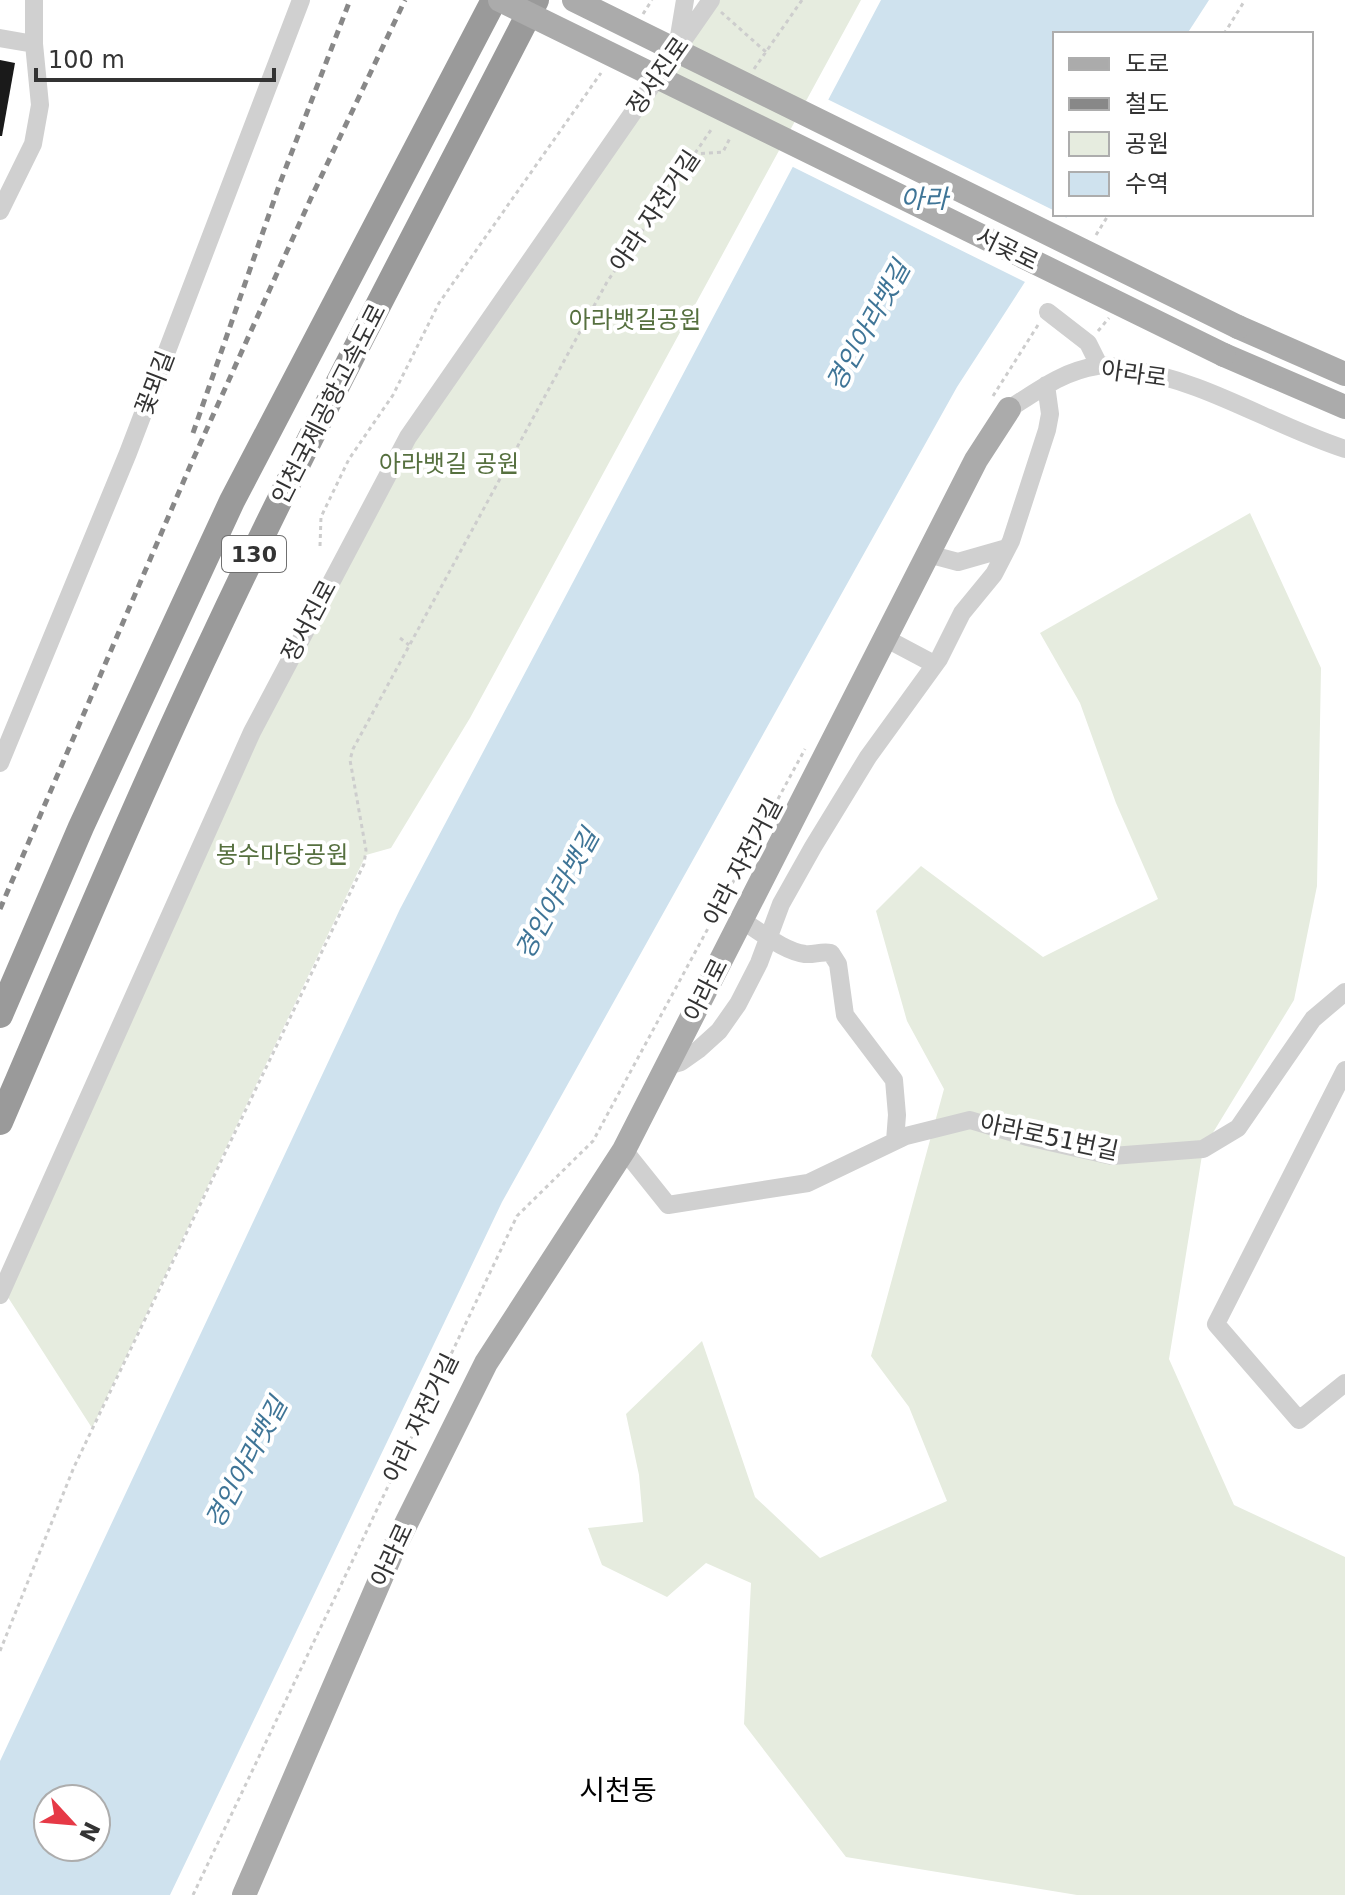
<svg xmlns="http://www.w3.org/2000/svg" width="1345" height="1895" viewBox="0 0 1345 1895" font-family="'DejaVu Sans','Noto Sans KR',sans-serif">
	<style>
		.green { fill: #e6ecdf }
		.water { fill: #cfe2ee; fill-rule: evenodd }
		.pier { fill: #fff }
		.building { fill: #1a1a1a }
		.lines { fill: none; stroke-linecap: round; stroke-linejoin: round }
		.path { stroke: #cdcdcd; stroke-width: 3; stroke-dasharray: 4 4; stroke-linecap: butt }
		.minor { stroke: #d0d0d0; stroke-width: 18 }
		.major { stroke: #ababab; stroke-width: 24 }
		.highway { stroke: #9a9a9a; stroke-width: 26 }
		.rail { stroke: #888; stroke-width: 5; stroke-dasharray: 8 6; stroke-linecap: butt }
		.major-bridge { stroke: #ababab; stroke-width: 24 }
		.labels { text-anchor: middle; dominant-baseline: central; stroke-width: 8; stroke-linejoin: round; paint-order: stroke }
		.shield { fill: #fff; stroke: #707070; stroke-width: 2 }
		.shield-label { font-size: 22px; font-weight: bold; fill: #333 }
		.street-label { font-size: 24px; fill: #333; stroke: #fff }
		.park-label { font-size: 24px; fill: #56703f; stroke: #fff }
		.water-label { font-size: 26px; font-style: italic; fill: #3f7597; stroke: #fff }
		.quarter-label { font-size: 28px; fill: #000; stroke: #fff }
	</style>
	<rect width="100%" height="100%" fill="#fff"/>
	<path class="green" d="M711 0H861L470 718 391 848 366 855 92 1428 2 1288 252 732 408 437Z
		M1250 513 1321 668 1317 886 1294 1000 1203 1149 1169 1359 1234 1505 1345 1557V1895H1077L846 1857 744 1724 751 1583 706 1563 667 1597 602 1565 588 1528 643 1522 639 1475 626 1414 702 1341 755 1497 820 1558 947 1501 909 1407 871 1356 944 1089 907 1021 876 911 921 866 1043 957 1158 899 1116 803 1080 703 1040 633Z"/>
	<path class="water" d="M881 0H1209L1187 34H1055V214H1069L957 387 502 1202 170 1895H0V1761L400 909ZM48 1799H96V1847H48Z"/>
	<path class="pier" d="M825 98 1055 211V214L1071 219 1029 284 789 165Z"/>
	<path class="building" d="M0 60 15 63 2 136H0Z"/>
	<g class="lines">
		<path class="path" d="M721 12 766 52
			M643 14 652 0
			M1224 34 1245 0
			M754 69 802 0
			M693 154 723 152 731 136
			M1096 235 1109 214
			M1098 331 1109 318
			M993 396 1038 325
			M320 546 321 517 349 459 393 395 439 303 601 73
			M400 638 409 645
			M0 1651 74 1467 364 864 366 850 350 760 353 749 607 282 713 127
			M193 1895 517 1216 593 1141 805 749"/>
		<path class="minor" d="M0 38 34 44
			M678 42 685 0
			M0 211 33 144 40 105 34 44V0
			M1048 312 1088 343 1099 365
			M1009 409C1037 391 1063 371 1097 366 1106 364 1117 368 1127 369 1205 380 1271 425 1345 449
			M928 554 958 562 1007 548
			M885 638 934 664
			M0 763 128 453 301 0
			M741 920C760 931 783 951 805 954 814 955 821 951 831 953L838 964 845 1015 894 1080 897 1115 895 1141
			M667 1066 681 1062 698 1050 719 1031 738 1004 759 963 781 904 813 847 868 757 939 659 962 613 994 574 1011 541 1047 430 1050 414 1046 385
			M1345 1070 1216 1324 1299 1420 1345 1383
			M624 1150 668 1205 808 1183 906 1136 970 1120 1027 1137 1112 1156 1203 1149 1238 1128 1313 1019 1345 992
			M0 1295 252 732 408 437 711 0"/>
		<path class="major" d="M1238 327 1345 374
			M1224 355 1345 407
			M244 1895 393 1550 486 1363 624 1150 976 460 1009 409"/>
		<path class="highway" d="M0 1015 81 827 232 501 494 0
			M0 1122C71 957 140 792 217 630 317 417 429 209 536 0"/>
		<path class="rail" d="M193 433 280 183 350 0
			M0 909 191 464 311 198 405 0"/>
		<path class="major-bridge" d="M500 0 1224 355
			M574 0 1238 327"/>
	</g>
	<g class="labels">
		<rect class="shield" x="222" y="536" width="64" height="36" rx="6"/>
		<g class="shield-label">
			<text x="254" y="554">130</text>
		</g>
		<g class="street-label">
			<text transform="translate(658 76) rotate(-55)">정서진로</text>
			<text transform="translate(655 211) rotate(-56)">아라 자전거길</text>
			<text transform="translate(1007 249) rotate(26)">서곶로</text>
			<text transform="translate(1134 374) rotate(8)">아라로</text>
			<text transform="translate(155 383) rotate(-69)">꽃뫼길</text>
			<text transform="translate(329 404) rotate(-63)">인천국제공항고속도로</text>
			<text transform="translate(309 621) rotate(-62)">정서진로</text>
			<text transform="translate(743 862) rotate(-62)">아라 자전거길</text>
			<text transform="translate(706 990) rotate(-63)">아라로</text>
			<text transform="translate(1049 1137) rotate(12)">아라로51번길</text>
			<text transform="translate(421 1418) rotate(-64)">아라 자전거길</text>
			<text transform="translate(392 1555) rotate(-65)">아라로</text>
		</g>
		<g class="park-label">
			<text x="635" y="320">아라뱃길공원</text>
			<text x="449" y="464">아라뱃길 공원</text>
			<text x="282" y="855">봉수마당공원</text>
		</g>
		<g class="water-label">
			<text x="924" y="199">아라</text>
			<text transform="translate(868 326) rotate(-61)">경인아라뱃길</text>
			<text transform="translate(557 894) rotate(-61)">경인아라뱃길</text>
			<text transform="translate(246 1463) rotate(-62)">경인아라뱃길</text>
		</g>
		<g class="quarter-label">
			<text x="618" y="1790">시천동</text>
		</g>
	</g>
	<rect x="1053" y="32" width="260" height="184" fill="#ffffff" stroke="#adadad" stroke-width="2"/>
	<rect x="1069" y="58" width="40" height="12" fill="#ababab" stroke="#adadad" stroke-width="2"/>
	<text x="1125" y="72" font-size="24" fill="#333333">도로</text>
	<rect x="1069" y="98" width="40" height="12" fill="#888888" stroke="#adadad" stroke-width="2"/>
	<text x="1125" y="112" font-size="24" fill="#333333">철도</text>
	<rect x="1069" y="132" width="40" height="24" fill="#e6ecdf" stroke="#adadad" stroke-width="2"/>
	<text x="1125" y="152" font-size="24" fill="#333333">공원</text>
	<rect x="1069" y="172" width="40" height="24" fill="#cfe2ee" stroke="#adadad" stroke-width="2"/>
	<text x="1125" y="192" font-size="24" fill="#333333">수역</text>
	<g transform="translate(72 1823) rotate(116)"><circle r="38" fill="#ffffff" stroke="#adadad" stroke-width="2"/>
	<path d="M0-6L14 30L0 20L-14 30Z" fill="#e63946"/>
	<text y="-12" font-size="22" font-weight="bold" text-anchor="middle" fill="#333333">N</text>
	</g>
	<path d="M36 68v12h238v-12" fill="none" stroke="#333333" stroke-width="4"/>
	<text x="48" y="68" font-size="24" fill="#333333" stroke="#ffffff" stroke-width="6" paint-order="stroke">100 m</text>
</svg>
